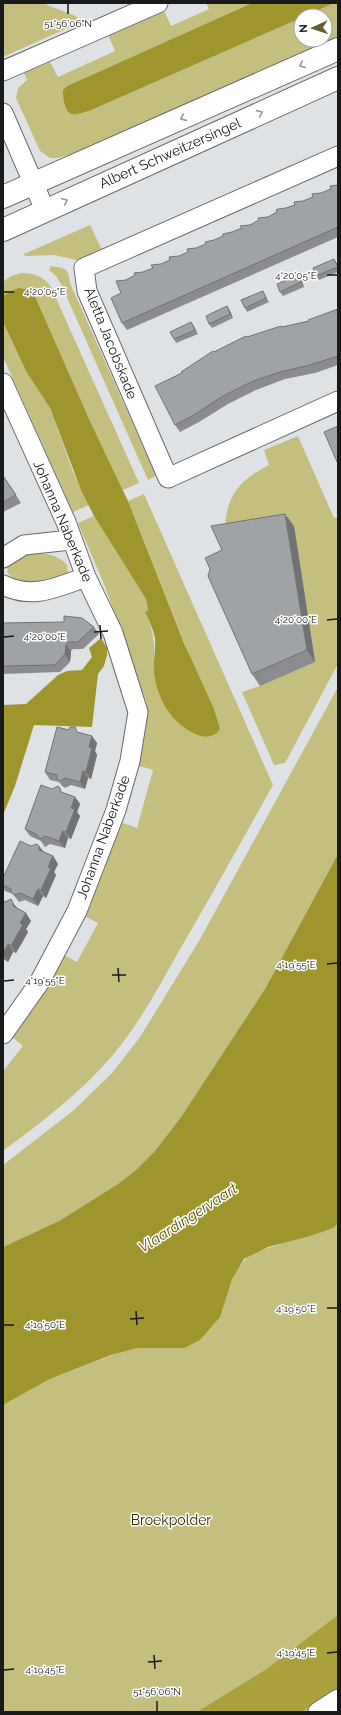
<svg xmlns="http://www.w3.org/2000/svg" width="341" height="1715" viewBox="0 0 341 1715" font-family="Raleway,sans-serif">
	<style>
		.green { fill: #c5bf7f }
		.forest { fill: #aba13c }
		.water { fill: #9e952d }
		.lines { fill: none; stroke-linecap: round; stroke-linejoin: round }
		.minor-casing { stroke: #686b6d; stroke-width: 21 }
		.tertiary-casing { stroke: #686b6d; stroke-width: 24 }
		.minor { stroke: #fff; stroke-width: 19 }
		.tertiary { stroke: #fff; stroke-width: 22 }
		.wall { fill: #8a8c8f }
		.shaded-wall { fill: #707274 }
		.building { fill: #a0a3a6; stroke: #707274 }
		.oneway { stroke: #989898 }
		.ticks { fill: none; stroke: #191a1b; stroke-width: 1.5 }
		.labels { text-anchor: middle; dominant-baseline: central; stroke-width: 3; stroke-linejoin: round; paint-order: stroke }
		.street-label { font-size: 14px; fill: #191a1b; stroke: #fff }
		.park-label { font-size: 14px; fill: #2f2b00; stroke: #fff }
		.water-label { font-size: 15px; font-style: italic; fill: #5b5404; stroke: #fff }
		.ticks-label { font-size: 10px; text-anchor: middle; fill: #191a1b; stroke: #fff; stroke-width: 3; stroke-linejoin: round; paint-order: stroke }
	</style>
	<rect width="100%" height="100%" fill="#dfe2e5"/>
	<path class="green" d="M3 3H42L76 16 79 23 5 56 3 55Z
		M206 3H252L67 86 75 114 89 111 301 18V40H325V16H305L334 3H338V42L77 159 74 153 58 158H50L40 151 16 98 18 88 27 80 24 73 50 62 58 77 115 51 107 32 163 8 171 26 209 9Z
		M90 225 103 252 81 261 54 255 25 256 24 254Z
		M51 266C67 269 68 267 70 283L156 476 148 480 61 284 56 276 49 270Z
		M22 273C35 273 44 277 51 287L139 483 123 490 90 421 34 294 24 288 3 296V282L11 276Z
		M3 322 27 373 50 408 73 472 89 505 73 512 3 357Z
		M298 436 334 518 338 517V664L285 763 274 765 242 692 260 686 225 532C225 497 239 480 269 465L264 450Z
		M144 494 273 785C242 841 211 896 179 951 159 987 139 1024 112 1056 80 1093 42 1122 3 1151V1071L23 1046 10 1035 62 954 77 962 98 923 82 915 120 822 137 828 153 770 136 765 147 714V704L104 584 78 523 94 516 146 599 148 612H145C154 630 155 645 154 664L192 662 128 501Z
		M31 553C44 553 58 554 67 565L68 573 65 578 52 584 19 582 8 574C4 561 21 556 31 553Z
		M338 687V854L265 989 181 1117 155 1151 136 1170 118 1184 59 1221 3 1247V1165L74 1110 112 1073 140 1037 199 941Z
		M338 1214V1712H3V1405L50 1379 159 1337 241 1265C250 1250 270 1249 285 1242 303 1234 320 1224 338 1214Z"/>
	<path class="forest" d="M338 1615V1689L302 1712H197L265 1670Z"/>
	<path class="water" d="M252 3H334L305 16H301V18L89 111C84 112 77 115 72 114 64 112 63 96 63 90L67 86Z
		M18 288 28 289 34 294 90 421 128 501 184 643 214 709 220 729C215 737 206 738 198 735 172 725 157 699 154 672 153 661 156 650 155 638 153 629 149 620 145 612L148 611 146 599 94 516 81 490 50 408 27 373 3 322V296Z
		M101 638 107 648V655L104 666 98 674 92 727 34 725 15 786 3 815V705L26 704 58 675 67 671 82 670 92 657 89 648Z
		M338 854V1223L333 1228 310 1236 268 1247 244 1259 232 1279 220 1317 200 1340 184 1348H137L111 1355 50 1379 3 1405V1247L59 1221 118 1184 136 1170 155 1151 181 1117 265 989Z"/>
	<g class="lines">
		<g class="minor-casing">
			<path id="minor" d="M3 71 158 3
				M3 113 45 210
				M338 156 84 268 87 291 168 478 338 401
				M3 383 66 522 86 577 113 633 138 712 130 761 116 810 77 911 39 983 3 1034
				M3 558 24 545 71 540
				M3 585C33 600 57 587 86 577
				M318 1712 338 1699"/>
		</g>
		<g class="tertiary-casing">
			<path id="tertiary" d="M3 197 338 49
				M3 230 338 78"/>
		</g>
		<use href="#minor" class="minor"/>
		<use href="#tertiary" class="tertiary"/>
	</g>
	<path class="wall" d="M338 185V237L127 330 122 323 121 293 126 280 331 189Z
		M334 259 338 265V272L319 280 316 276Z
		M298 275 301 279 304 287 283 296 280 292Z
		M263 291 265 295 269 302 247 312 245 308Z
		M227 306 230 311 233 318 212 328 209 324Z
		M338 309V365L315 373 285 379 256 390 228 404 199 422 180 432 175 425 182 373 214 352 246 336 247 337 282 327 309 321Z
		M191 322 194 326 198 334 176 343 174 339Z
		M3 475 21 503 3 512Z
		M294 526 315 662 260 686 252 674 210 569Z
		M3 623 94 627 99 634 83 649H73L71 651 70 662 60 672 3 674Z
		M79 733 97 743 95 751 97 755 91 779 88 778 85 789 71 785 65 788 62 786 59 782 50 780 45 772Z
		M64 793 75 797 80 804 77 812 80 816 71 839 68 838 65 848 50 844 45 847 41 841 30 836 25 829Z
		M31 846H39L44 852 53 856 58 864 54 872 56 875 51 886 46 898 43 896 38 906 25 900 19 902 13 894 5 891 3 887V878Z
		M3 900 17 909 31 921 26 929 28 932 22 943 16 953 13 952 8 962 3 959Z"/>
	<path class="shaded-wall" d="M298 275 301 279 304 287 301 282Z
		M227 306 230 311 233 318 230 314Z
		M285 514 294 526 315 662 307 650Z
		M66 644 71 651 70 662 65 654Z
		M92 736 97 743 95 751 97 755 91 779 86 772 89 747Z
		M83 771 88 778 85 789 80 782Z
		M75 797 80 804 77 812 80 816 71 839 66 832 71 808Z
		M63 831 68 838 65 848 59 841Z
		M39 846 44 853 39 850Z
		M53 856 58 864 54 872 56 875 46 898 41 890 48 867Z
		M38 889 43 896 38 906 33 899Z
		M13 903 19 910 13 906Z
		M26 913 31 921 26 929 28 932 16 953 11 946 20 923Z
		M8 944 13 952 8 962 3 955V953Z"/>
	<path class="building" d="M338 185V227L122 323 111 298 121 293 116 281 126 280 135 275 134 273 143 272 153 268 151 265 161 264 170 260 169 257 179 256 188 252 187 249 196 248 206 244 205 242 214 240 223 236V234L232 232 242 228 240 226 250 225 259 220 258 218 268 217 277 212 276 210 278 209 286 208 295 205 294 202 303 201 313 197 312 194 321 193 331 189 330 186Z
		M334 259 338 267 316 276 313 268Z
		M298 275 301 282 280 292 277 284Z
		M263 291 266 298 245 308 241 300Z
		M227 306 230 314 209 324 206 316Z
		M338 309V356L310 365 280 372 251 382 223 396 194 415 175 425 155 386 182 373 181 372 213 351 214 352 246 336 247 337 281 326 282 327 309 321 308 320Z
		M191 322 195 330 174 339 170 332Z
		M338 426V464L324 432Z
		M3 476 16 495 3 502Z
		M285 514 307 650 252 674 208 576 210 569 205 558 222 550 211 526Z
		M64 616 82 618 94 627 78 642H68L66 644 65 654 55 665 3 666V623L64 622Z
		M57 727 69 730 70 727H75L77 732 92 736 89 747 92 748 86 772 83 771 80 782 65 778 60 781 57 779V775L45 772Z
		M41 785 52 789 58 786 60 788 61 792 75 797 71 808 75 809 66 832 63 831 59 841 45 836 40 839 36 834 25 829Z
		M20 841 31 846 37 844 39 846V850L53 856 48 867 51 868 41 890 38 889 33 899 20 893 14 895 11 892V889L3 885V878Z
		M11 899 13 903V906L26 913 20 923 23 925 17 935 11 946 8 944 3 953V900L5 902Z"/>
	<defs><path id="oneway-chevron" d="M-2-3.5L2.5 0L-2 3.5" fill="none" stroke-width="1.6" stroke-linecap="round" stroke-linejoin="round"/></defs>
	<g class="oneway">
		<use href="#oneway-chevron" transform="translate(302 65) rotate(156)"/>
		<use href="#oneway-chevron" transform="translate(260 113) rotate(-24)"/>
		<use href="#oneway-chevron" transform="translate(183 118) rotate(156)"/>
		<use href="#oneway-chevron" transform="translate(65 201) rotate(-25)"/>
	</g>
	<path class="ticks" d="M68 4V14M327 275H337M4 292H14M327 620 337 619M100 625 101 639M94 632 108 631M4 637 14 636M327 964 337 963M118 968 119 982M112 975H126M4 981 14 980M327 1308H337M136 1311 137 1325M130 1319 144 1318M4 1325H14M327 1653 337 1652M154 1655 155 1669M148 1662 162 1661M4 1670 14 1669M157 1701V1711"/>
	<g class="labels">
		<g class="street-label">
			<text transform="translate(170 153) rotate(-24)">Albert Schweitzersingel</text>
			<text transform="translate(111 343) rotate(68)">Aletta Jacobskade</text>
			<text transform="translate(63 521) rotate(67)">Johanna Naberkade</text>
			<text transform="translate(103 837) rotate(-70)">Johanna Naberkade</text>
		</g>
		<g class="park-label">
			<text x="171" y="1520">Broekpolder</text>
		</g>
		<g class="water-label">
			<text transform="translate(188 1218) rotate(-33)">Vlaardingervaart</text>
		</g>
	</g>
	<g class="ticks-label">
		<text x="68" y="27">51°56'06"N</text>
		<text x="296" y="279">4°20'05"E</text>
		<text x="45" y="295">4°20'05"E</text>
		<text x="296" y="623">4°20'00"E</text>
		<text x="45" y="640">4°20'00"E</text>
		<text x="296" y="968">4°19'55"E</text>
		<text x="45" y="984">4°19'55"E</text>
		<text x="296" y="1312">4°19'50"E</text>
		<text x="45" y="1328">4°19'50"E</text>
		<text x="296" y="1656">4°19'45"E</text>
		<text x="45" y="1673">4°19'45"E</text>
		<text x="157" y="1695">51°56'06"N</text>
	</g>
	<rect width="341" height="1715" fill="none" stroke="#191a1b" stroke-width="8"/>
	<g transform="translate(313 28) rotate(267)"><circle r="19" fill="#ffffff" stroke="#a3a3a4"/>
	<path d="M0-3L7 15L0 10L-7 15Z" fill="#645f2c"/>
	<text y="-6" font-size="11" font-weight="bold" text-anchor="middle" fill="#191a1b">N</text>
	</g>
</svg>
